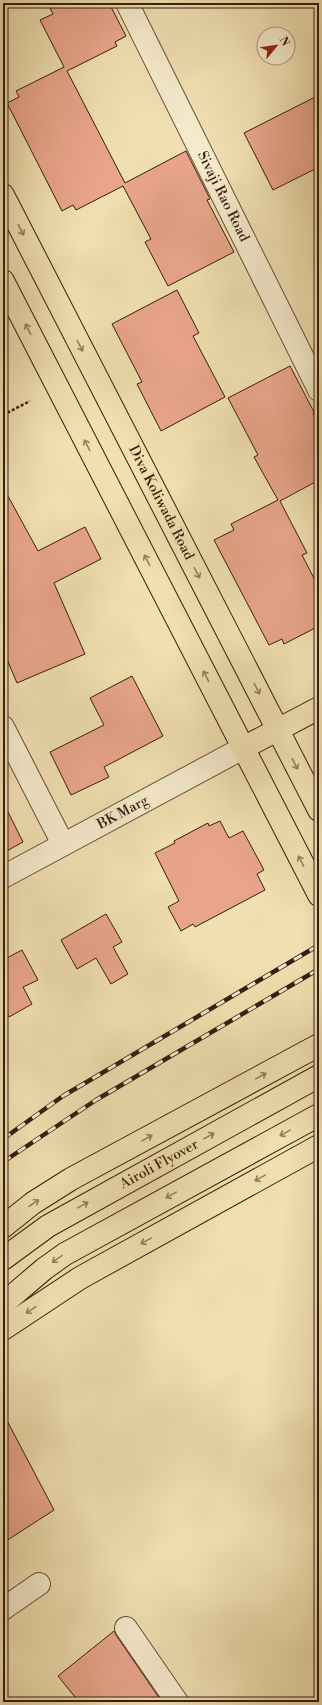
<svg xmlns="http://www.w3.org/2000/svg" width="322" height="1705" viewBox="0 0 322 1705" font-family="'Libre Bodoni',serif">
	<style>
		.building { fill: #e9a58c; stroke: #361d0d }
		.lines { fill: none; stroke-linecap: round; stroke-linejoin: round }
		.minor-casing { stroke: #644e36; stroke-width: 24 }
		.major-casing { stroke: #361d0d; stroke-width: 24 }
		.path { stroke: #361d0d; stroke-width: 2.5; stroke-dasharray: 3 2; stroke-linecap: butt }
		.minor { stroke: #f5eacc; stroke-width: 22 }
		.major { stroke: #f0dfb0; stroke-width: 22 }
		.rail-casing { stroke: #361d0d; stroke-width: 4.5 }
		.rail { stroke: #f5eacc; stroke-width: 3; stroke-dasharray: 9; stroke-linecap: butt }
		.oneway { stroke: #937e5e }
		.labels { text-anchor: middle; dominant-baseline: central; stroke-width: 4; stroke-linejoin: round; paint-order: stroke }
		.street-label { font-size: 14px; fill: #361d0d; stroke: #f5eacc }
	</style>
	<rect width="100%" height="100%" fill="#f0dfb0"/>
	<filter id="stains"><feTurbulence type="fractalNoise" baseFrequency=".005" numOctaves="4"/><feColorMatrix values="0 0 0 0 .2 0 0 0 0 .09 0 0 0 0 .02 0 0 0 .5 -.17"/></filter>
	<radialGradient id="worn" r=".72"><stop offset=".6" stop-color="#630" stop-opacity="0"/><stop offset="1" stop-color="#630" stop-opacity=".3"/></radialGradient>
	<path class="building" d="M61 3H109L126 36 115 42 117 46 67 71 125 183 186 151 210 199 207 200 234 252 168 286 145 242 151 239 123 186 76 210 73 205 62 211 7 103 19 97 16 91 64 67 40 20 53 14 50 8Z
		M319 95V167L273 190 244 133Z
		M177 290 199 333 193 336 225 397 161 431 137 384 142 382 112 324Z
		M290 366 314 412 313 413 319 425V480L280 501 307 553 302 555 319 588V626L284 644 282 639 269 645 214 540 234 530 231 524 278 500 254 457 258 455 228 398Z
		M3 487 38 551 85 527 101 559 54 583 85 654 17 683 3 650Z
		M132 676 163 736 104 767 109 777 71 795 50 752 104 725 90 698Z
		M3 802 23 842 3 853Z
		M220 821 229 838 243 831 264 870 257 874 265 890 195 927 193 924 181 931 168 907 179 901 155 853 175 843 174 841 208 823 209 826Z
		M106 914 122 942 113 947 128 974 111 984 96 958 77 969 61 940Z
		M22 950 38 980 23 987 32 1004 9 1017 3 1006V960Z
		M3 1413 54 1510 3 1543Z
		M114 1631 116 1635 162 1702H79L58 1676Z"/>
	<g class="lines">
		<g class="minor-casing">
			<g id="minor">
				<path id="s1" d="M127 3 319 390"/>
				<path d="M3 727 63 844"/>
				<path id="s2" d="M3 877 243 748"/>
				<path d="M3 1609 39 1584"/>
				<path d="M126 1628 177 1702"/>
			</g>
		</g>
		<g class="major-casing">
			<g id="major">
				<path id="s3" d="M3 195 319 810"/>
				<path d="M3 281 319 895"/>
				<path d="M243 748 319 708"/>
				<path d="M3 1227 33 1203 71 1179 319 1045"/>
				<path id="s4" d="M3 1259 48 1226 319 1076"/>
				<path d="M3 1304 44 1269 65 1254 319 1115"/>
				<path d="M3 1329 80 1278 319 1146"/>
			</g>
		</g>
		<path class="path" d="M3 415 30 401"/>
		<use href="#minor" class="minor"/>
		<use href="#major" class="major"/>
		<g class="rail-casing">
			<path id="rail" d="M3 1139 63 1096 319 945
				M3 1162 96 1100 319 969"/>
		</g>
		<use href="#rail" class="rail"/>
	</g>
	<defs><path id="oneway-shaft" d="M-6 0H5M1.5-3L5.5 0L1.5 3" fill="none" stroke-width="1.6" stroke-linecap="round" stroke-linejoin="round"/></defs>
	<g class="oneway">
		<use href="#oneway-shaft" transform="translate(21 230) rotate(63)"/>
		<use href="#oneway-shaft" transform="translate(28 329) rotate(-117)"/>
		<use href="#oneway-shaft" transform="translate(80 346) rotate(63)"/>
		<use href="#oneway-shaft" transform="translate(87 445) rotate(-117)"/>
		<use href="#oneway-shaft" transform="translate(147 560) rotate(-117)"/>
		<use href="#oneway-shaft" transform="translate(197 573) rotate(63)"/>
		<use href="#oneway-shaft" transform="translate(206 676) rotate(-117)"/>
		<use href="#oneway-shaft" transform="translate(257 689) rotate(63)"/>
		<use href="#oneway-shaft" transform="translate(295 764) rotate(63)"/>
		<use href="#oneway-shaft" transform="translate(301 861) rotate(-117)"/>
		<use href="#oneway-shaft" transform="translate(261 1076) rotate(-29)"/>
		<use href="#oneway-shaft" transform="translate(285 1133) rotate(151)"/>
		<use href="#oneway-shaft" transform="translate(209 1136) rotate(-29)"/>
		<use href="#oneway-shaft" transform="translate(147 1138) rotate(-29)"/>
		<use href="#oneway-shaft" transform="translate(260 1178) rotate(151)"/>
		<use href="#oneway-shaft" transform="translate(171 1195) rotate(151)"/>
		<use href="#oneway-shaft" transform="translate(34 1203) rotate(-34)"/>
		<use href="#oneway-shaft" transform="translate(83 1205) rotate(-29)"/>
		<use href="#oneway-shaft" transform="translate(146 1241) rotate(151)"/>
		<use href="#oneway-shaft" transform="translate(57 1259) rotate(145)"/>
		<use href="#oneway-shaft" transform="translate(31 1310) rotate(146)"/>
	</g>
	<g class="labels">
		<g class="street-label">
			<text stroke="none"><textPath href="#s1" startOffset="216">Sivaji Rao Road</textPath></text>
			<text stroke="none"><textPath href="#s3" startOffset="346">Diva Koliwada Road</textPath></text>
			<text stroke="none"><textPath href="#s2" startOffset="136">BK Marg</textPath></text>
			<text stroke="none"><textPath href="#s4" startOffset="183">Airoli Flyover</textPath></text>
		</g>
	</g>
	<rect width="322" height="1705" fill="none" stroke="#f0dfb0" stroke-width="16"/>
	<rect x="4" y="4" width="314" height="1697" fill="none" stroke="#361d0d" stroke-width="2"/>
	<rect x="8" y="8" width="306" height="1689" fill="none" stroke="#361d0d"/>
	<g transform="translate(276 46) rotate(61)"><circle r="19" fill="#f5eacc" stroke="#a99880"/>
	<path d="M0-3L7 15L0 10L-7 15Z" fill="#8f2418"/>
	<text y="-6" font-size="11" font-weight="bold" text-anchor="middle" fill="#361d0d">N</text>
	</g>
	<rect width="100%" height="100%" filter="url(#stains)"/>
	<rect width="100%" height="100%" fill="url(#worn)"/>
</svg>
